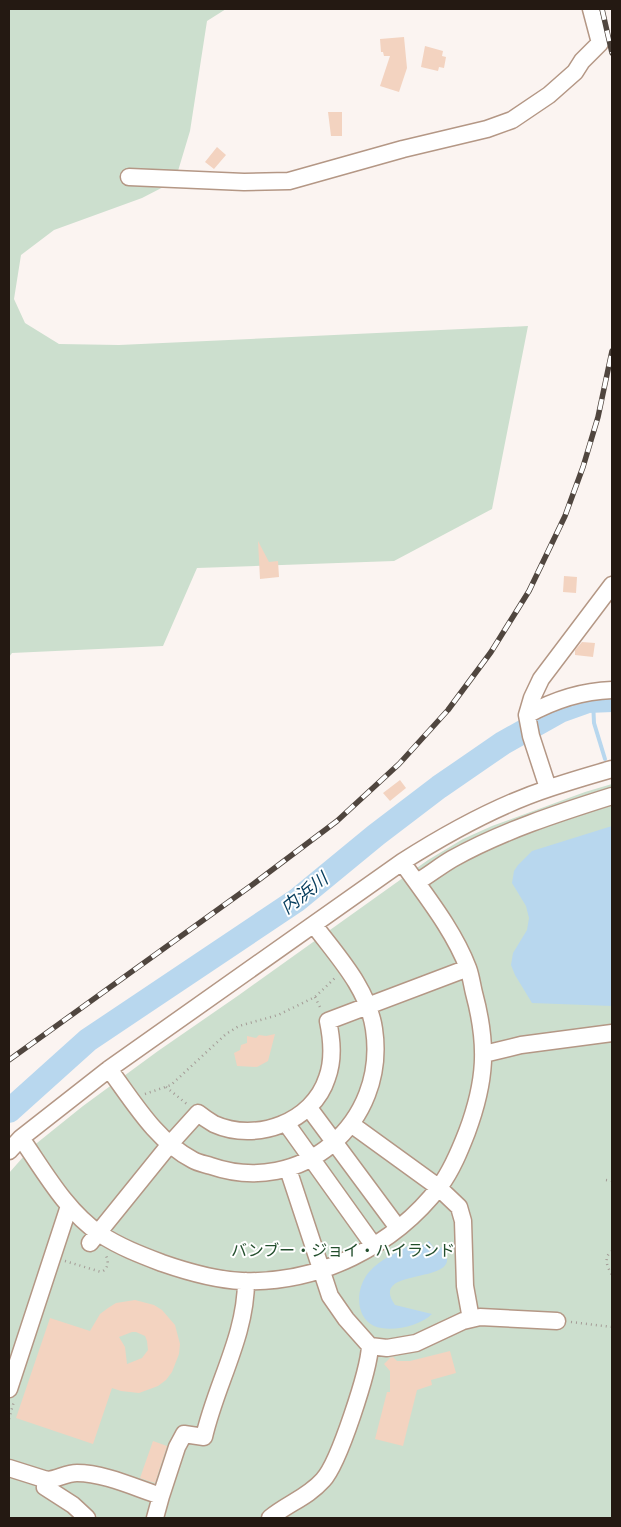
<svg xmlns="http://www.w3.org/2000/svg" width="621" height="1527" viewBox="0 0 621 1527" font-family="'DejaVu Sans','Noto Sans JP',sans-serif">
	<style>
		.green { fill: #ccdfce }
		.water { fill: #b8d7ee }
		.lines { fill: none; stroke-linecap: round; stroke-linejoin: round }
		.stream { stroke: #b8d7ee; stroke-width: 4 }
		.river { stroke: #b8d7ee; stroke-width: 24 }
		.building { fill: #f3d3c0; fill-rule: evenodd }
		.minor-casing { stroke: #b49785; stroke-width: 19 }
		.path { stroke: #a49b96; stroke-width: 2.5; stroke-dasharray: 1 4; stroke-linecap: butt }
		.minor { stroke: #fff; stroke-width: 16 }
		.rail-casing { stroke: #50463f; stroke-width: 5.5 }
		.rail { stroke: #fff; stroke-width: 4; stroke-dasharray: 11; stroke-linecap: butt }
		.labels { text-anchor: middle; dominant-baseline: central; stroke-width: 4; stroke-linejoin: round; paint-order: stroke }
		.park-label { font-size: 16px; fill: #224e2c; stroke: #fff }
		.water-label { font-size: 18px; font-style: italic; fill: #063d5d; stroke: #fff }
	</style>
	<rect width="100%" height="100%" fill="#fbf4f1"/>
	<path class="green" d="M9 9H226L207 21 190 131 175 181 142 198 54 230 21 255 14 299 25 323 59 344 119 345 528 326 492 509 394 561 197 568 163 646 12 653 9 657Z
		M612 784V1518H9V1173L32 1147 83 1106 158 1051 239 995 428 860 463 839 492 826 585 792Z"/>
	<path class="water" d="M612 826V1006L532 1003 515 975 511 965 513 953 527 930 529 918 526 906 512 883 514 871 518 865 532 851Z
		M429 1241 436 1251 442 1247C471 1288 366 1264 395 1305L432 1314C420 1326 390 1333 374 1326 354 1316 356 1287 369 1272 381 1258 398 1253 413 1243L418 1248Z"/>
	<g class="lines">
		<path class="stream" d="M593 701 594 723 605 759"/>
		<path class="river" d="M9 1111 88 1040 297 900 376 835 439 787 503 743 560 711 588 701 612 700"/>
	</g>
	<path class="building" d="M404 37 407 68 399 92 380 86 390 56H384L383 52H381L380 39Z
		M425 46 443 51 442 56 446 57 444 68 439 67 438 71 421 67Z
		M328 112H342V136H331Z
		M217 147 226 155 214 169 205 162Z
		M258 541 269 562 278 561 279 577 260 579Z
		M564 576 577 577 576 593 563 592Z
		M582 642 595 643 593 657 575 655V650Z
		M400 780 406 788 390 801 383 793Z
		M275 1034 268 1061 257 1067 237 1066 234 1053 240 1050 241 1045 247 1043V1036L256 1038 259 1035 266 1036Z
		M135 1300 154 1305 162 1310 175 1325 180 1344 179 1354 172 1372 166 1380 158 1386 139 1393 121 1391 112 1388 93 1444 16 1418 50 1318 90 1331 100 1314 108 1308 116 1303ZM132 1332H136L145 1336 147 1341 148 1350 142 1358 127 1364 125 1347 119 1337Z
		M450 1351 456 1373 431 1380 432 1385 417 1390 403 1446 375 1439 387 1392H390V1371L384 1364 390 1358 393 1357 397 1361H410Z
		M153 1441 167 1446 155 1483 140 1478Z"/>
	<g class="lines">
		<g class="minor-casing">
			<path id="minor" d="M129 177 244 182 289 181 403 149 487 129 512 120 549 95 575 72 582 61 600 43 591 9
				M527 715C554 700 581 691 612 690
				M548 788 531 736 527 715 532 698 541 679 612 585
				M417 882C429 875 440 866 452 859 502 831 558 813 612 796
				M484 1054 521 1045 612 1033
				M109 1069C133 1101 156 1141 193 1160 198 1163 205 1164 211 1166 301 1197 388 1123 374 1029 368 988 337 956 314 925
				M309 1108 398 1228
				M286 1123 374 1246
				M351 1124 438 1187 459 1207 463 1221 465 1286 471 1319
				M21 1138C44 1171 66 1211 100 1234 120 1247 141 1255 162 1263 188 1272 215 1280 242 1281 319 1284 394 1246 440 1186 452 1170 460 1150 467 1132 486 1081 488 1045 474 993 472 985 471 976 468 968 453 929 425 895 402 862
				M9 1151 21 1138 109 1069 402 862C449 832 498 805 550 788 570 781 591 775 612 769
				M90 1243 170 1144 198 1113C203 1117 209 1121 214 1124 256 1143 313 1122 327 1078 334 1059 332 1040 328 1021L468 968
				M370 1346 387 1348 416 1343 463 1321 480 1317 557 1321
				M9 1389 69 1206
				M9 1468 47 1480C58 1479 66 1473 77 1473 104 1473 136 1488 161 1496L177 1447 184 1434 204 1437C216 1384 246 1336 246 1281
				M47 1480 45 1487 73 1505 87 1518
				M155 1518 161 1496
				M270 1518C287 1504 308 1497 323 1480 339 1463 369 1370 370 1346L346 1319 330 1296 288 1169"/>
		</g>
		<path class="path" d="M315 997 321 1009
			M166 1087 188 1105
			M145 1094 171 1085 226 1034 239 1026 278 1015 315 997 336 977
			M606 1180 612 1181
			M612 1251C603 1257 607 1267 612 1275
			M65 1261 101 1272C109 1269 109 1260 105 1254
			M571 1322 612 1327
			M9 1419 14 1401"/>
		<use href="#minor" class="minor"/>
		<g class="rail-casing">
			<path id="rail" d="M602 9 612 53
				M9 1060 252 885 337 821 399 764 448 710 491 652 529 591 565 516 583 467 598 417 612 351"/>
		</g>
		<use href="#rail" class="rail"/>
	</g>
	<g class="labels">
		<g class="park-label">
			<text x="343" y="1250">バンブー・ジョイ・ハイランド</text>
		</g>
		<g class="water-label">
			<text transform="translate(304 893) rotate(-38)">内浜川</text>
		</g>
	</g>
	<rect width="621" height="1527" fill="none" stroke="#241912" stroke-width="20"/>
</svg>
